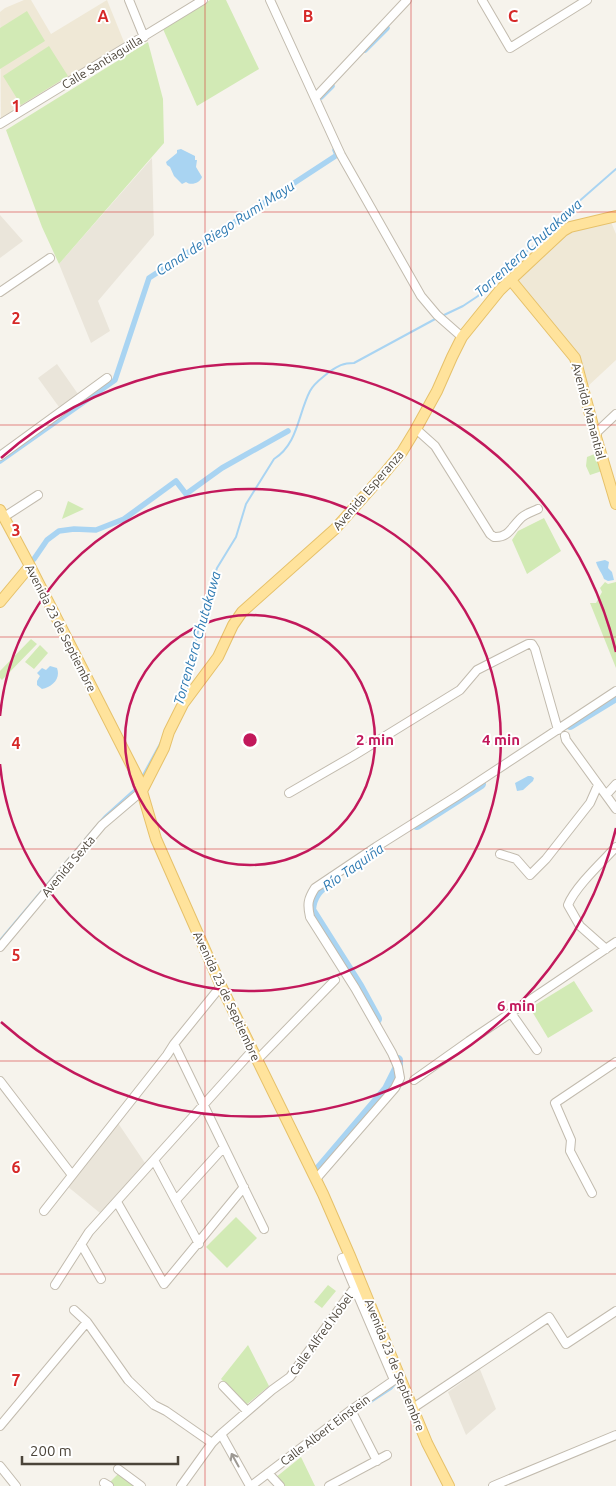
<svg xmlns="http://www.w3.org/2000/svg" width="616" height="1486" viewBox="0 0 616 1486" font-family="Ubuntu,sans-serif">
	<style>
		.residential { fill: #eae5da }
		.education { fill: #efe8d6 }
		.green { fill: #d2eab5 }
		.water { fill: #a9d4f2 }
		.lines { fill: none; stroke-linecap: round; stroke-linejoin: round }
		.stream { stroke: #a9d4f2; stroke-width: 2 }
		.canal { stroke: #a9d4f2; stroke-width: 5.5 }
		.river { stroke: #a9d4f2; stroke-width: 10 }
		.minor-casing { stroke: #c2bbae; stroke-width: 10 }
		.major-casing { stroke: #e6c16a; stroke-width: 12 }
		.minor { stroke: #fff; stroke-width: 8 }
		.major { stroke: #ffe39c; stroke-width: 10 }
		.oneway { stroke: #9c9892 }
		.grid { fill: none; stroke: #d62828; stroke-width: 1; stroke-opacity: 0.55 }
		.ring { fill: none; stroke: #c2185b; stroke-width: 2.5 }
		.labels { text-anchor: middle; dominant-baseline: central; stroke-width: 4; stroke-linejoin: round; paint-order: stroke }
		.street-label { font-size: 12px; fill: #4b4439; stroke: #fff }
		.water-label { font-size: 14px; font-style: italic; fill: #2e7ab2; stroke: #fff }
		.grid-label { font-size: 16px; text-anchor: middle; font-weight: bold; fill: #d62828; stroke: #fff; stroke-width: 4; stroke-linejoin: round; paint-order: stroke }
		.centre { fill: #c2185b; stroke: #fff; stroke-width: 2.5 }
		.ring-label { font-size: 15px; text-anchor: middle; font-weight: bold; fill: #c2185b; stroke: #fff; stroke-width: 4; stroke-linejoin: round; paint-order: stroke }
	</style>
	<rect width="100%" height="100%" fill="#f6f3ec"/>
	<path class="residential" d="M152 158 154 235 98 301 110 331 91 343 59 264Z
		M0 215 23 241 0 258Z
		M57 364 78 394 59 407 38 378Z
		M118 1123 145 1163 100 1213 67 1186Z
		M479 1367 496 1409 466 1435 448 1392 465 1380 464 1377Z"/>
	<path class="education" d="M24 0H31L51 34 107 0 124 42 89 66 1 120 0 12 5 8Z
		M611 222 616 234V360L587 387 580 355 529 296 518 281V277L565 233Z"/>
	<path class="green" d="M210 0H226L259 69 197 106 163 29Z
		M27 11 45 41 0 69V28Z
		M148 42 163 99 164 143 59 264 42 227 6 130Z
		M49 46 68 76 21 105 3 76Z
		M597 453 602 471 590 475 586 466 587 457Z
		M68 501 84 509 62 519Z
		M544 518 561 551 527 574 512 540 518 531Z
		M605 582 608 584 616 582V668L590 603H596L602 592 600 588Z
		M31 639 37 644 2 680 0 678V671Z
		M40 645 48 653 34 669 25 662Z
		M574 981 593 1011 548 1038 530 1008Z
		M236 1217 257 1238 227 1268 206 1247Z
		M328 1285 336 1291 322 1308 314 1302Z
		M248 1345 269 1386 246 1405 221 1379Z
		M301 1457 315 1486H283L275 1478Z
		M119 1473 137 1486H113L109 1483Z"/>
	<path class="water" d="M181 149 195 156V160H197L196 167 202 177C200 183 191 186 186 182L182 184 174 176 170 167 167 165 166 162 177 153V150Z
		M605 560 609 562 608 568 612 572 614 580 608 581 604 579C602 573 598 569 596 562Z
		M50 666 57 668C61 679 52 687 42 689L37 685V681L40 676 37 673 42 668 46 670Z
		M528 776H531L534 778 533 781 523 790 517 791 515 783Z"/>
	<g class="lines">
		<path class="stream" d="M442 316 463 306 478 296 496 275 535 245 552 225 616 169
			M182 699 202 615 217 568 236 537 246 504 274 459C298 444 298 414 310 391 314 383 322 378 329 372 338 366 342 363 354 363L437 318
			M143 775 161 742
			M0 940 87 837 105 816 135 789
			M356 1412 391 1389 396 1383"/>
		<path class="canal" d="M365 50 387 28
			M321 97 332 86
			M0 461 115 380 149 278 337 155 335 150
			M34 559 47 540 59 531 74 529 96 530 124 519 176 481 186 494 222 468 288 431"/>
		<path class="river" d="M570 725 616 697
			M417 825 481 784
			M329 882C319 889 312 896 311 910L359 986 377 1019
			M319 1169 387 1089 398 1067V1060"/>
		<g class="minor-casing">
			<path id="minor" d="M129 0 144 37
				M270 0 341 155 421 296 437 315 462 337
				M482 0 510 48 587 0
				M315 98 407 0
				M0 124 203 0
				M0 292 50 258
				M416 429 435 446 490 534 494 537C508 538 511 528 520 519 524 514 532 512 538 509
				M596 437 598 431 616 414
				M0 456 107 378
				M4 517 38 495
				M565 736 566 740 616 809
				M289 793 353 756 460 690 477 670 528 644H532L535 649 558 730
				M606 795 616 784
				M500 854 516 859 530 875 546 859 590 803 598 785
				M0 947 102 825 142 791
				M606 949 580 926 568 905C575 887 602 862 616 847
				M511 1013 537 1050
				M174 1044 264 1229
				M257 1060 335 980
				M414 1080 469 1041 616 942
				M0 1081 72 1175
				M154 1160 199 1244
				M316 1179 395 1088 400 1078 398 1067 392 1053 355 988 310 917C307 904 308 899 315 888L376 847 457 796 616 691
				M592 1193 570 1151 571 1140 555 1103 616 1062
				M176 1200 224 1147
				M117 1202 164 1284 244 1187
				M44 1211 167 1055 174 1044 221 986
				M81 1244 101 1279
				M350 1256 342 1258 394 1380
				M55 1285 89 1232 252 1051
				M74 1310 87 1322 128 1380 154 1405 166 1411 212 1443
				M223 1386 247 1411
				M413 1408 549 1317 566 1344 616 1311
				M351 1410 377 1461
				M0 1426 87 1322
				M221 1434 250 1486
				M0 1466 16 1486
				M118 1469 141 1486
				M268 1473 280 1486
				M104 1483 109 1486
				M181 1486 212 1443 221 1434 272 1390 290 1377 355 1287
				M251 1486 351 1410 400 1376
				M329 1486 387 1455
				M493 1486 616 1435"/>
		</g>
		<g class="major-casing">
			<path id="major" d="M510 279 575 358 596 437 616 504
				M0 510 30 566 138 778 156 839 221 986 323 1194 350 1256 427 1443 449 1486
				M0 602 30 566
				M142 791 164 748 169 732 183 704 218 657 233 625 242 612 335 529 383 475 402 452 416 429 437 391 452 357 462 337 500 290 563 231 570 227 616 216"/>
		</g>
		<use href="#minor" class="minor"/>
		<use href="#major" class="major"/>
	</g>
	<defs><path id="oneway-shaft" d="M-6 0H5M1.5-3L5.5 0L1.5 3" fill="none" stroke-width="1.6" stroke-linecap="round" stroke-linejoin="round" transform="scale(1.25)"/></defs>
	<use class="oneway" href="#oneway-shaft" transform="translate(235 1460) rotate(-119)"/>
	<path class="grid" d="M205 0V1486M411 0V1486M0 212H616M0 425H616M0 637H616M0 849H616M0 1061H616M0 1274H616"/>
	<g class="ring">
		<circle cx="250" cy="740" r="125"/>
		<path d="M0 716A251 251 0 1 1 0 764"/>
		<path d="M616 828A376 376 0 0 1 1 1022M1 458A376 376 0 0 1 616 652"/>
	</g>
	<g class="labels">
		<g class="street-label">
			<text transform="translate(102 62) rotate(-31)">Calle Santiaguilla</text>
			<text transform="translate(589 411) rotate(75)">Avenida Manantial</text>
			<text transform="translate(368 490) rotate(-49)">Avenida Esperanza</text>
			<text transform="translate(61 628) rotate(63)">Avenida 23 de Septiembre</text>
			<text transform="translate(68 866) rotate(-50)">Avenida Sexta</text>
			<text transform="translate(227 996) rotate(65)">Avenida 23 de Septiembre</text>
			<text transform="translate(321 1334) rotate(-54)">Calle Alfred Nobel</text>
			<text transform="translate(395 1365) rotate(68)">Avenida 23 de Septiembre</text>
			<text transform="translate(325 1430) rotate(-37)">Calle Albert Einstein</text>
		</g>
		<g class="water-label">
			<text transform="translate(225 228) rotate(-33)">Canal de Riego Rumi Mayu</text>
			<text transform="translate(528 248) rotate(-42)">Torrentera Chutakawa</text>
			<text transform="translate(197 638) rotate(-74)">Torrentera Chutakawa</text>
			<text transform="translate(353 867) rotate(-35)">Río Taquiña</text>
		</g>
	</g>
	<g class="grid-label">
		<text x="103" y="22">A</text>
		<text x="308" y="22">B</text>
		<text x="513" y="22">C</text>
		<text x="16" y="112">1</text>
		<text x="16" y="324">2</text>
		<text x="16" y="536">3</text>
		<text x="16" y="749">4</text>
		<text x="16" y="961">5</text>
		<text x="16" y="1173">6</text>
		<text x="16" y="1386">7</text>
	</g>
	<circle cx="250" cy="740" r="8" class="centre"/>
	<g class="ring-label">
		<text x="375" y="745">2 min</text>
		<text x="501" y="745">4 min</text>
		<text x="516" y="1011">6 min</text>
	</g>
	<path d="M22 1456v8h156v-8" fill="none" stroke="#4b4439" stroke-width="2.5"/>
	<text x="30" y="1456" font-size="15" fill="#4b4439" stroke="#ffffff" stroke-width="4" paint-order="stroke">200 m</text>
</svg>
